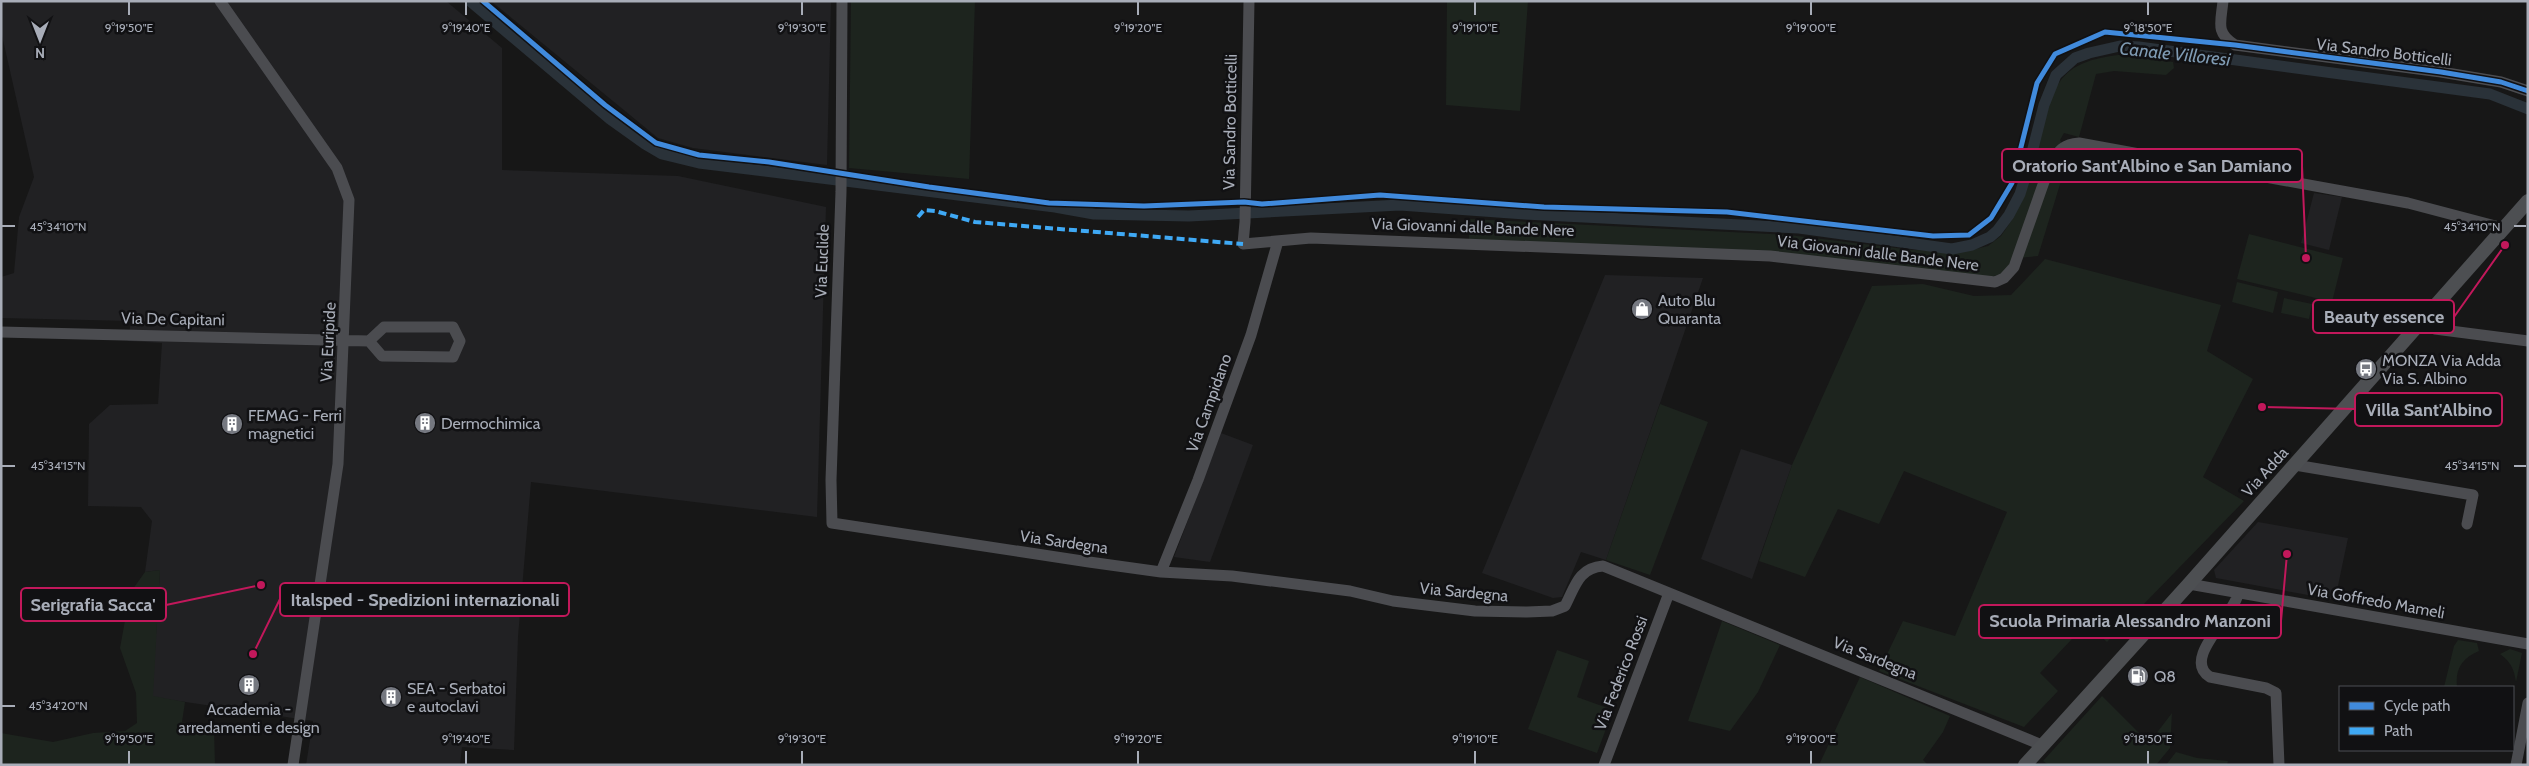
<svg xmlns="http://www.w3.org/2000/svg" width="2529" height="766" viewBox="0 0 2529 766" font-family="Cabin,sans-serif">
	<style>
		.built { fill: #212123 }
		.green { fill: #1d241e }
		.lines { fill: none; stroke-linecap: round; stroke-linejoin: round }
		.canal { stroke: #2a3239; stroke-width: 11 }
		.minor { stroke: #4b4c50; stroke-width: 11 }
		.major { stroke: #4d4f52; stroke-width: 14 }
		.quiet { stroke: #3fa9f5; stroke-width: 4; stroke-dasharray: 8 4; stroke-linecap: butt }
		.cycleway-casing { stroke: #111113; stroke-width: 8 }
		.cycleway { stroke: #408adc; stroke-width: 5 }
		.ticks { fill: none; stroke: #a8adb8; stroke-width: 2 }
		.labels { text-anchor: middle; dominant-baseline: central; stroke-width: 5; stroke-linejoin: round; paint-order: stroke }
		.street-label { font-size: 16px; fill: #a8adb8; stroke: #111113 }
		.poi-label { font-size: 16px; fill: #a8adb8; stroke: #111113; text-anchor: start }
		.water-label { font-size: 18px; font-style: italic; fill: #7f9bb3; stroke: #111113 }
		.ticks-label { font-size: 12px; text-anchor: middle; fill: #a8adb8; stroke: #111113; stroke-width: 5; stroke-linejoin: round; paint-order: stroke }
		.leader { fill: none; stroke: #c2185b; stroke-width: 2 }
		.callout-dot { fill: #c2185b; stroke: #111113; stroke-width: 2 }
		.callout { fill: #111113; stroke: #c2185b; stroke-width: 2 }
		.callout-label { font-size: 18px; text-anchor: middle; font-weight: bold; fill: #a8adb8 }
	</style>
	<rect width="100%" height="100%" fill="#171717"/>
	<path class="built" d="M1 1H446L502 48V170L678 176 826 207 817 517 531 482 518 637 514 750 462 747 460 765H306L313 721 152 697 160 570 145 572 152 521 141 507 88 506 89 424 110 405 158 404 162 343 128 341 131 321 1 318V277L14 273 19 217 34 177 1 31Z
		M491 1H831L827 165 693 148 658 138Z
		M2314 193 2342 197 2329 250 2301 243Z
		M1605 275 1703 278 1606 560 1581 552 1562 597 1553 598 1482 573Z
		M1221 433 1253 445 1210 562 1174 557Z
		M1741 449 1792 465 1752 579 1701 559Z
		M2258 522 2348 538 2335 600 2216 578 2214 570Z"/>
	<path class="green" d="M851 1H975L969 179 849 168Z
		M1447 1H1528L1520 111 1446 105Z
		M2124 54 2173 62 2174 68 2166 75 2114 71 2096 74 2079 137 2064 133 2060 140 2069 155 2038 256 2017 258C2014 261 2011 268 2008 270 1986 285 1954 274 1931 271L1469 240V219L1789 235 1913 250 1967 251 1988 246 2001 236 2014 217 2022 198 2053 93C2068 62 2092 59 2124 54Z
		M2249 234 2343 258 2332 302 2237 279Z
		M2045 259 2221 305 2207 351 2253 379 2203 477 2244 501 2107 642 2087 623 2040 673 2058 691 2024 727 1879 671 1903 621 1955 636 2007 512 1904 471 1879 524 1838 509 1805 577 1759 561 1792 465 1872 286 1923 284 1974 296 2011 295Z
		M2237 282 2278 292 2273 313 2232 302Z
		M2284 298 2312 304 2309 319 2281 313Z
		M1660 404 1708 422 1650 575 1606 560Z
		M160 570 153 696 185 702 182 722 214 729 215 765H1V733L53 742 93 733 125 731 137 723 136 693 120 648 130 593 145 572Z
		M1722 621 1780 645 1758 692 1730 731 1688 721Z
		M2458 640 2477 643 2479 651C2462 658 2455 669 2457 687H2444L2454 646Z
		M2510 649 2522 653 2516 682C2514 669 2511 662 2500 654Z
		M1557 650 1589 661 1577 697 1613 710 1597 753 1528 729Z
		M1860 677 1950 716 1943 732 1923 760 1928 765H1819Z
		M2102 696 2149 743 2172 713 2170 748 2156 765H2049L2043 761Z
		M2176 752 2197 758 2228 761 2227 765H2166Z"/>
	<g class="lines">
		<path class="canal" d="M470 1 610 119 645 144 662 154 699 163 1055 207 1094 214 1189 216 1400 205 1525 214 1799 228 1952 249 1972 245 1990 237 1997 231 2009 215 2020 194 2028 168 2044 105 2056 75 2075 58 2089 53 2120 46 2139 47 2490 94 2528 109"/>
		<path class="minor" d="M220 1 337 168 349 200 338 464 293 765
			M842 1 841 192 831 480 832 523 1089 562 1161 572 1232 576 1350 591 1393 601 1475 611 1527 612 1552 611 1565 606C1575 587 1578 568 1603 566L2042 745
			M1249 1 1245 222 1243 244 1311 238 1770 256 1995 282 2004 278 2014 267 2051 162C2059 150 2064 144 2079 143L2408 203 2503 228
			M2223 1C2221 22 2215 33 2235 45L2441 72 2501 82 2528 91
			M2420 321 2435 329 2528 341
			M1 332 369 341 382 356 453 357 460 341 453 327H384L369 341
			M2295 465 2473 495 2467 524
			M1161 572 1198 480 1251 335 1278 241
			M2189 584 2528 644
			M2238 594C2233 617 2181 659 2210 677L2266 688 2276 693 2279 765
			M1604 765 1669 593
			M2516 765 2528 703"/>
		<path class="major" d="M2025 765 2189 584 2528 201"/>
		<path class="quiet" d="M918 217 924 210 935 211 975 222 1243 244"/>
		<g class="cycleway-casing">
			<path id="cycleway" d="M483 1 605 105 656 143 699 155 769 162 929 187 1049 203 1144 206 1244 202 1262 204 1380 195 1544 207 1727 212 1933 236 1969 235 1991 218 2012 183 2037 83 2055 54 2105 32 2235 45 2441 72 2501 82 2528 91"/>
		</g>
		<use href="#cycleway" class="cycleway"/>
	</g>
	<path class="ticks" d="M129 2V15M466 2V15M802 2V15M1138 2V15M1475 2V15M1811 2V15M2148 2V15M2 226H15M2514 226H2526M2 466H15M2514 466H2526M2 706H15M129 751V764M466 751V764M802 751V764M1138 751V764M1475 751V764M1811 751V764M2148 751V764"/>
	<defs>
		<g id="shop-disc" transform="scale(1.125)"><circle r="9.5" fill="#757880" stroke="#111113"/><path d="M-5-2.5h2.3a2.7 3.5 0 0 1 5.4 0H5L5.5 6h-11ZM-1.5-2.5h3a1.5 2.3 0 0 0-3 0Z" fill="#fff"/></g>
		<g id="bus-disc" transform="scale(1.125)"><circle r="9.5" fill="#757880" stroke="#111113"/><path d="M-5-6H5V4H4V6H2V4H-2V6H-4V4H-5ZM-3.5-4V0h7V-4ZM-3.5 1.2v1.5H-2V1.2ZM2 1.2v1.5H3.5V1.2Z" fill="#fff"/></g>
		<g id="building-disc" transform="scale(1.125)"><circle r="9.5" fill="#757880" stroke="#111113"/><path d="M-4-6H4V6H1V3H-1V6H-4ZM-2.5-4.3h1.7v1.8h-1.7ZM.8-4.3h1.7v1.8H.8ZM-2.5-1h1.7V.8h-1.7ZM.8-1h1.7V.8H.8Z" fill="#fff"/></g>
		<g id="fuel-disc" transform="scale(1.125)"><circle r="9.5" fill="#757880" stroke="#111113"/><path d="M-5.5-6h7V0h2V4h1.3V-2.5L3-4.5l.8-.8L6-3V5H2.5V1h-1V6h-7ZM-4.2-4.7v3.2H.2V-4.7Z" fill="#fff"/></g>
	</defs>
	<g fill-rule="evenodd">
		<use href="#shop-disc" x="1642" y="309"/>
		<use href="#bus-disc" x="2366" y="369"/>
		<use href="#building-disc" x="425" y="423"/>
		<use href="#building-disc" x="232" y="424"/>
		<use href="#fuel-disc" x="2138" y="676"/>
		<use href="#building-disc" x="249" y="685"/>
		<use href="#building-disc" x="391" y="697"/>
	</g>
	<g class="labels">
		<g class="street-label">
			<text transform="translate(2384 52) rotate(7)">Via Sandro Botticelli</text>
			<text transform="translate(1230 122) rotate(-89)">Via Sandro Botticelli</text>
			<text transform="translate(1473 227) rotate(2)">Via Giovanni dalle Bande Nere</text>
			<text transform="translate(1878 253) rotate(7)">Via Giovanni dalle Bande Nere</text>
			<text transform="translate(822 261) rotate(-88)">Via Euclide</text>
			<text transform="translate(173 319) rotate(1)">Via De Capitani</text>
			<text transform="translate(328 342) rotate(-87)">Via Euripide</text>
			<text transform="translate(1209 403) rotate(-70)">Via Campidano</text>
			<text transform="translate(2265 472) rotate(-48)">Via Adda</text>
			<text transform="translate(1064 542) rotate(8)">Via Sardegna</text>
			<text transform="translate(1464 592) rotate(5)">Via Sardegna</text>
			<text transform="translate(2376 601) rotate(10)">Via Goffredo Mameli</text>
			<text transform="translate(1875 658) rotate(22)">Via Sardegna</text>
			<text transform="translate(1621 673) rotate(-69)">Via Federico Rossi</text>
		</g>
		<g class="poi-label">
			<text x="1658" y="300">Auto Blu<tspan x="1658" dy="18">Quaranta</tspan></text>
			<text x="2382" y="360">MONZA Via Adda<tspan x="2382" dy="18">Via S. Albino</tspan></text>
			<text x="248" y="415">FEMAG - Ferri<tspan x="248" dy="18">magnetici</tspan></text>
			<text x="441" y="423">Dermochimica</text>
			<text x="2154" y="676">Q8</text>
			<text x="407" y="688">SEA - Serbatoi<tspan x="407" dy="18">e autoclavi</tspan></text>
			<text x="249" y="709" text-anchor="middle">Accademia -<tspan x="249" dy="18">arredamenti e design</tspan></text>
		</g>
		<g class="water-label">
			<text transform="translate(2175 54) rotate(6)">Canale Villoresi</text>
		</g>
	</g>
	<g class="ticks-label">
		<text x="129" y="32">9°19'50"E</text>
		<text x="466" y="32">9°19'40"E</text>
		<text x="802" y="32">9°19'30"E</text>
		<text x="1138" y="32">9°19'20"E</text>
		<text x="1475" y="32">9°19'10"E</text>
		<text x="1811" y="32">9°19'00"E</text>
		<text x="2148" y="32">9°18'50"E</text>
		<text x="2472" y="231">45°34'10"N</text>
		<text x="58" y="231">45°34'10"N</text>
		<text x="2472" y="470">45°34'15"N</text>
		<text x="58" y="470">45°34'15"N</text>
		<text x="58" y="710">45°34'20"N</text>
		<text x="129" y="743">9°19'50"E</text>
		<text x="466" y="743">9°19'40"E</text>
		<text x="802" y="743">9°19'30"E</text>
		<text x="1138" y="743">9°19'20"E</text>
		<text x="1475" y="743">9°19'10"E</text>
		<text x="1811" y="743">9°19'00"E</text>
		<text x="2148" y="743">9°18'50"E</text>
	</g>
	<path class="leader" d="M2306 258L2302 166M2505 245L2454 317M2262 407L2355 409M253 654L280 599M261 585L166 605M2287 554L2281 621"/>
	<g class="callout-dot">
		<circle cx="2306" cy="258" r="5"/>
		<circle cx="2505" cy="245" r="5"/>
		<circle cx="2262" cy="407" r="5"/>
		<circle cx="253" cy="654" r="5"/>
		<circle cx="261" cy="585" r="5"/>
		<circle cx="2287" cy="554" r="5"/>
	</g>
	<g class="callout">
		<rect x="2002" y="149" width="300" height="33" rx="5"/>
		<rect x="2313" y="300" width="141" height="33" rx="5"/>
		<rect x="2355" y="393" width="147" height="33" rx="5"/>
		<rect x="280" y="583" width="289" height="33" rx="5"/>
		<rect x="21" y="588" width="145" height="33" rx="5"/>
		<rect x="1979" y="605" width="302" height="33" rx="5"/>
	</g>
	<g class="callout-label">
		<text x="2152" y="172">Oratorio Sant'Albino e San Damiano</text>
		<text x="2384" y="323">Beauty essence</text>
		<text x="2429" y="416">Villa Sant'Albino</text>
		<text x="425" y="606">Italsped - Spedizioni internazionali</text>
		<text x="93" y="611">Serigrafia Sacca'</text>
		<text x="2130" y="627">Scuola Primaria Alessandro Manzoni</text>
	</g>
	<rect width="2529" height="766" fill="none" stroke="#a8adb8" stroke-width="5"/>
	<rect x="2339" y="686" width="175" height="65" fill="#111113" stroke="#4d4f55"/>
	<rect x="2349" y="702" width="25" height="8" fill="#408adc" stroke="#4d4f55"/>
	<text x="2384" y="711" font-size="15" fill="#a8adb8">Cycle path</text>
	<rect x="2349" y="727" width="25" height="8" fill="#3fa9f5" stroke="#4d4f55"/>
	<text x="2384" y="736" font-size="15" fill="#a8adb8">Path</text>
	<g transform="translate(40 40) rotate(180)" stroke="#111113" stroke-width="4" paint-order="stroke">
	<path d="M0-4L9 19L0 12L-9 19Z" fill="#a8adb8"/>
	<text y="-8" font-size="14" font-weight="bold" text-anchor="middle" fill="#a8adb8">N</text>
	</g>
</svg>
